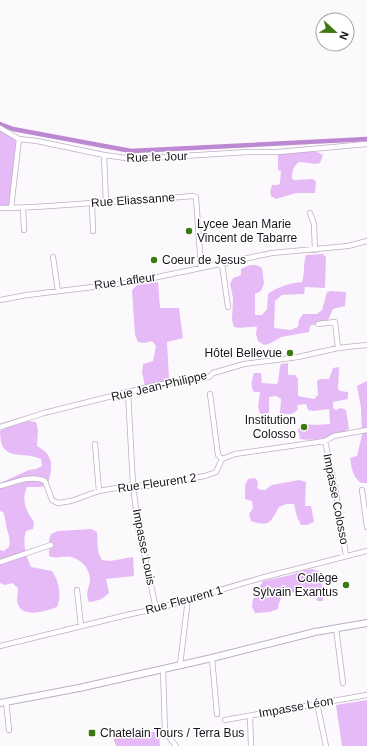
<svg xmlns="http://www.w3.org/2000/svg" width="367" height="746" viewBox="0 0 367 746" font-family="Arial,sans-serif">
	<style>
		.green { fill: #e5baf7 }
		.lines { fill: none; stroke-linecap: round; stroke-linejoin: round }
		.canal { stroke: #bd88d2; stroke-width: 4.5 }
		.minor-casing { stroke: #beaec4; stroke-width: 6 }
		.secondary-casing { stroke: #beaec4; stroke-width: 8 }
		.minor { stroke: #fff; stroke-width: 4.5 }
		.secondary { stroke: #fff; stroke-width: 6 }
		.poi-dot { fill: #3d7912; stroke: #fff; stroke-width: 1.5 }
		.labels { text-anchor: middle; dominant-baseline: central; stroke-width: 3; stroke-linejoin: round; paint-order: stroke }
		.street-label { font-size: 12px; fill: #19141c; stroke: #fff }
		.poi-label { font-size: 12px; fill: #19141c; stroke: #fff; text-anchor: start }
	</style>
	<rect width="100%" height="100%" fill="#fcf9fd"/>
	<path class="green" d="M0 130 16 139 9 205H0Z
		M294 151 317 152 323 155 320 163C315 165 305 162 299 162 293 167 292 171 292 179L295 180 313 179 316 182 315 193H296L276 199 271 196 270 192 272 185H278L280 183 281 171 278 170V155Z
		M323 254 326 257 325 288 305 287 304 294 282 295 275 301 274 328 290 330 298 327 299 320 303 314H317L322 310 327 292 331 291 346 292 345 306 333 309 328 320 310 326 309 332 281 337 271 343 264 345 258 341 256 334 257 327C249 326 242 329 234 327L232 320 233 298 230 284 233 278 241 275V269C249 265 254 263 262 268L264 283 261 291 255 294V315H262L267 309 268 294C277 287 290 283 302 282 305 273 303 264 306 255Z
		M158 282 160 308H179L183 338 167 342 169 379 159 384 145 386 142 372 143 364 153 361 156 346 152 341 145 343 138 342 135 335 132 290 137 285Z
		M288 363V375H295L298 379V396L314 399 318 395 317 381 320 379H329L333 368 339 367 338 389 340 391 348 392V399L333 402V408L336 410 341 408 346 410 349 429C336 436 314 442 300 439L298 429 305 424 314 425 330 424 329 409 314 411 308 410 306 404 297 405 298 409C293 416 288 414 280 413L281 399 276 396 269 397V413L260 414 258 407 260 392H254C250 386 252 380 254 373H261L262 383 277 384C280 377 278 372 281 364Z
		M367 381V483H361C352 476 352 469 350 458L357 456 362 435 361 408 357 386Z
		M27 421 36 422 38 430 37 446C54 455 53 467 48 483L41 487H27C21 500 26 511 34 522L33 529 26 531C22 542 26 556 31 567L52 571C59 581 62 596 57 607 46 611 20 620 17 601 17 597 18 592 18 588L12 583 5 585 0 583V550L4 551 9 547C11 536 7 533 6 524 5 519 5 516 3 512L0 511V483L29 470 36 469 42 466 41 459C19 450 0 463 0 431L9 426Z
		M255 478 258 482 257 488 261 490H265L272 485 299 480 306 482 305 506H311L314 522 307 525H301L297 517 294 504H286L279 507C271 521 270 528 251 521L249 514 253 508 252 501 245 499V485L248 479Z
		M91 529 97 532C98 542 96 550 102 560L110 561 133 557 134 576 106 579 109 593C103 599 98 601 89 602 85 591 89 590 90 580 90 570 83 561 74 558 65 554 57 560 49 556V540L51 534 58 531Z
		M312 569 319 571 322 578 323 601H317V594L312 591 283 593 279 603 278 609 270 612 255 613 252 607 253 599 259 595V587L263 581 291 575 305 570Z
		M367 700V746H342L336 705Z
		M159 732 160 746H116L112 735 119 733Z"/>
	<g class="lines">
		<path class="canal" d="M0 124 13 129 131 151 367 139"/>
		<g class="minor-casing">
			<path id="minor" d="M0 128 19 139
				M104 155 106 202
				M92 203 93 231
				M0 208C31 208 61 205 92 203 126 201 160 199 193 196L196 197 201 268
				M11 208 19 139 37 141 104 155 133 159 248 152H278L367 144
				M23 208 24 230
				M310 213 314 224 315 250
				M53 257 58 291
				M222 264 228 307
				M0 300 27 295 134 282 272 253 348 246 367 241
				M318 324 335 322 338 348
				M128 392 133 485 139 534 145 557 156 609
				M210 394 218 455 222 459
				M0 427 44 413 152 386 209 377 213 373 244 364 298 357 338 348 367 345
				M325 441 336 493 346 556
				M95 444 99 491
				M0 486C13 483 32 474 45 481L52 500 58 503 71 501 99 491 133 485 146 486 205 476 216 472 222 459 235 454 325 441 334 436 367 430
				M362 490 367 527
				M0 562 51 545
				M77 590 81 626
				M336 628 343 683
				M0 646 131 614 156 609 261 578 367 551
				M212 658 217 714
				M180 665 188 599
				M163 669 165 732 176 746
				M6 701 9 730
				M317 703 326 746
				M250 716 251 746
				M225 720 367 695"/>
		</g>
		<g class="secondary-casing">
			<path id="secondary" d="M0 703 79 688 212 658 315 632 367 623"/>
		</g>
		<use href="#minor" class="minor"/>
		<use href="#secondary" class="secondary"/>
	</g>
	<g class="poi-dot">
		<circle cx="189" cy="231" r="4"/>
		<circle cx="154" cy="260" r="4"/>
		<circle cx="290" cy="353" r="4"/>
		<circle cx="304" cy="427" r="4"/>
		<circle cx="346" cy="585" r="4"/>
		<rect x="88" y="729" width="8" height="8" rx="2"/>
	</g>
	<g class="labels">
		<g class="street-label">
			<text transform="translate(157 157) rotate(-2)">Rue le Jour</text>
			<text transform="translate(133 200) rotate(-4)">Rue Eliassanne</text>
			<text transform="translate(125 281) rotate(-8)">Rue Lafleur</text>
			<text transform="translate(159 386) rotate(-13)">Rue Jean-Philippe</text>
			<text transform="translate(157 483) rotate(-8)">Rue Fleurent 2</text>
			<text transform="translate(336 499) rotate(79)">Impasse Colosso</text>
			<text transform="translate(144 547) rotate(79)">Impasse Louis</text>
			<text transform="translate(184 600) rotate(-15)">Rue Fleurent 1</text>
			<text transform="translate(296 707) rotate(-10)">Impasse Léon</text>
		</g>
		<g class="poi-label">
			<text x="197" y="224">Lycee Jean Marie<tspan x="197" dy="14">Vincent de Tabarre</tspan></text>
			<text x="162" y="260">Coeur de Jesus</text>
			<text x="282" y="353" text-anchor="end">Hôtel Bellevue</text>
			<text x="296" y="420" text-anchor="end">Institution<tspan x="296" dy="14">Colosso</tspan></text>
			<text x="338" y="578" text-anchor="end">Collège<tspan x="338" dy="14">Sylvain Exantus</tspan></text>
			<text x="100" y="733">Chatelain Tours / Terra Bus</text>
		</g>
	</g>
	<g transform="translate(335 32) rotate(112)"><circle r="19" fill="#ffffff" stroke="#a3a1a4"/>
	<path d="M0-3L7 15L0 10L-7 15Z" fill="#3d7912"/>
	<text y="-6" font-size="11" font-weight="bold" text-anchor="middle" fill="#19141c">N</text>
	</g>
</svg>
